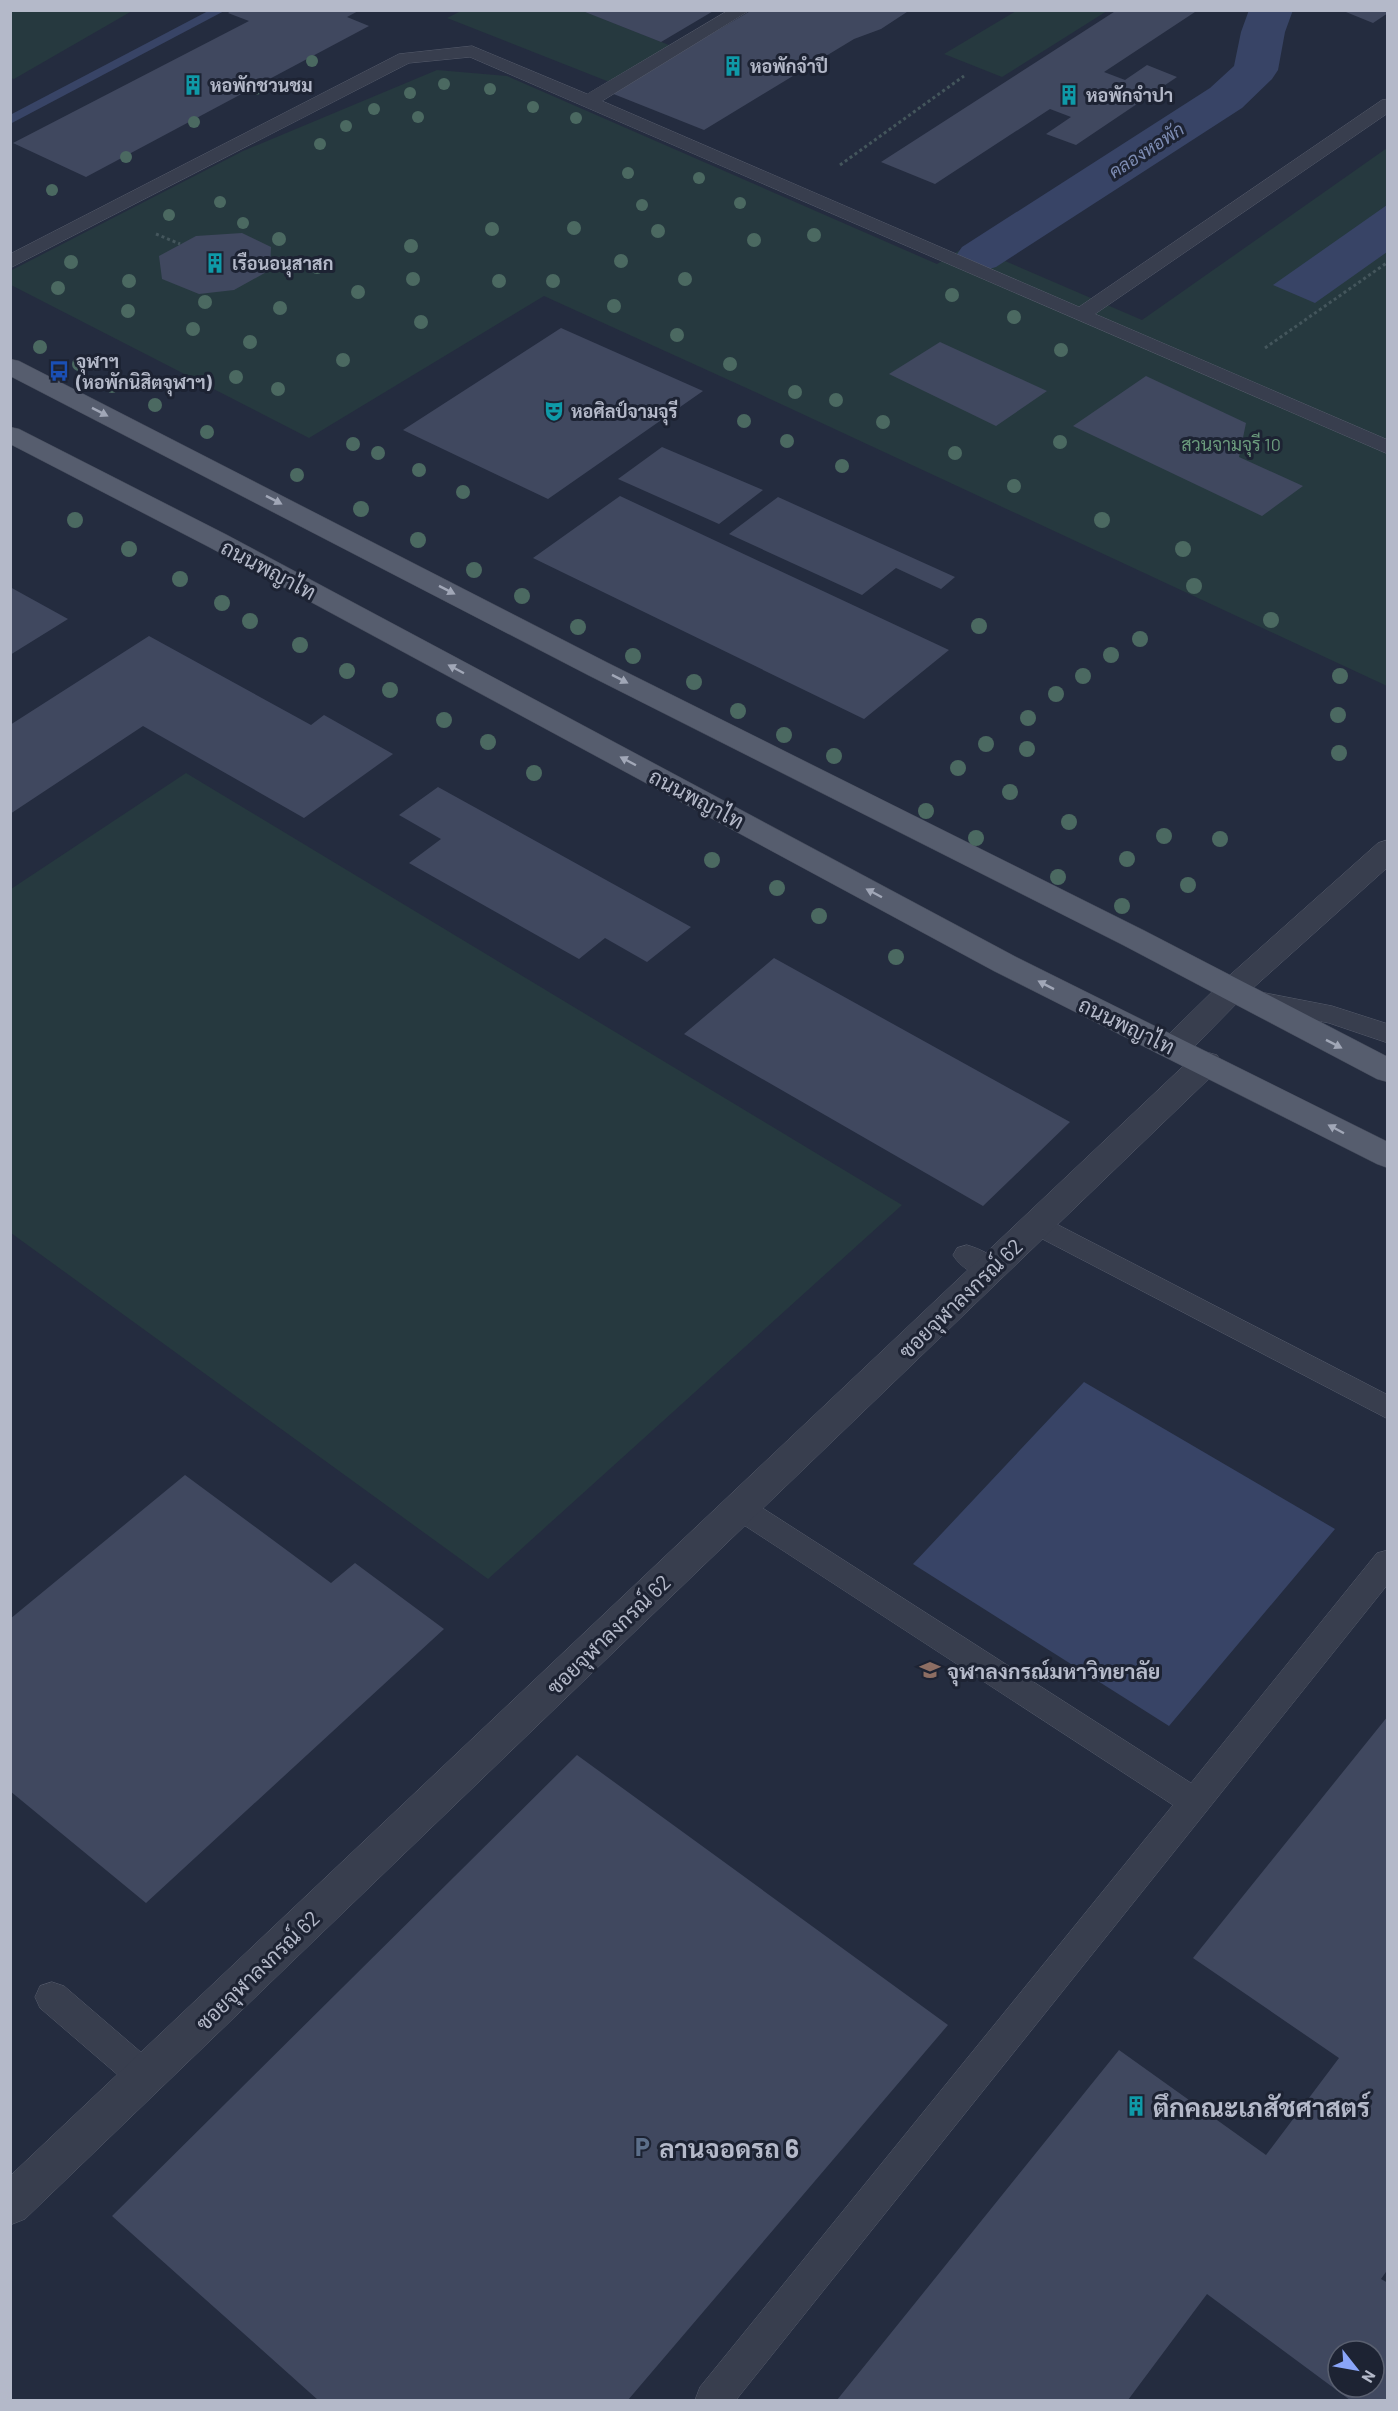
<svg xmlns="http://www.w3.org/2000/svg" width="1398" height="2411" viewBox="0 0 1398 2411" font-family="Barlow,Sarabun,sans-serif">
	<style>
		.green { fill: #26393f }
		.water { fill: #384466 }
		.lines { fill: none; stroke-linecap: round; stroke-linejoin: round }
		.stream { fill: #384466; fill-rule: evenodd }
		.canal { fill: #384466; fill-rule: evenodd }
		.building { fill: #40485f; fill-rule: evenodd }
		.service-casing { stroke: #565c6c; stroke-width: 1 }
		.minor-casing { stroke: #565c6c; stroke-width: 1 }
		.tertiary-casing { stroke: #565c6c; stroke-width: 1 }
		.primary-casing { stroke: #414757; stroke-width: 1 }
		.path { stroke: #44565c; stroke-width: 3; stroke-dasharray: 3 3; stroke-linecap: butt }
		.service { fill: #383e4e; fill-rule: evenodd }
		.minor { fill: #383e4e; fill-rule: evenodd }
		.tertiary { fill: #383e4e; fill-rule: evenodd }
		.primary { fill: #565d6e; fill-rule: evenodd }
		.tree { fill: #4b6961 }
		.oneway { fill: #a1a7b7 }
		.labels { text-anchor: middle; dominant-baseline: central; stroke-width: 6; stroke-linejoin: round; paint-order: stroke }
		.far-poi-label { font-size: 18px; font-weight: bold; fill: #b4b9c9; stroke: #1d2333; text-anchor: start }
		.far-water-label { font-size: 18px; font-style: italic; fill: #7c8bb2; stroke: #1d2333 }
		.far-park-label { font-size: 18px; fill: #6b9b7d; stroke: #1d2333 }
		.street-label { font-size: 21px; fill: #b4b9c9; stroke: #1d2333 }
		.poi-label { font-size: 21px; font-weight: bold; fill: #b4b9c9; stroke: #1d2333; text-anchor: start }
		.near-poi-label { font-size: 26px; font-weight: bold; fill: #b4b9c9; stroke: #1d2333; text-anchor: start }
	</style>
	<rect width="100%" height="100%" fill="#242c3f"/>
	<path class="green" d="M11 10H132V11L14 79 10 78Z
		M461 11H583L679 49 617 85 447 18Z
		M1016 11V10L1107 11 1002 77 944 54Z
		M437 70 507 76 937 264 968 245 1142 320 1387 148V686L753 391 544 296 309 438 11 285 10 271 243 151Z
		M186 773 902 1205 488 1579 11 1233V889Z"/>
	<path class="water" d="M1387 205V252L1315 303 1273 285Z
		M1084 1382 1335 1529 1169 1726 913 1564Z"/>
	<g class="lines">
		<path class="stream" d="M210 10H226L10 124V115Z"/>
		<path class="canal" d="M1249 10H1293L1285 32 1278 70 1272 79 1242 108 996 267 979 272 962 267 955 257 962 247 1210 88 1234 66 1241 32Z"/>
	</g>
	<path class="building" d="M232 10H360L347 17 369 26 86 177 13 143 249 21 228 13Z
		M580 10H715L661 42Z
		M752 10H910L881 29 854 39 704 130 611 93Z
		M1117 10H1198L1104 72 1125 80 1147 65 1177 77 1076 145 1046 134 1071 117 1050 109 935 184 881 162Z
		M1341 10H1388V13L1373 23Z
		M242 233 271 247 270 270 234 290 199 294 162 279 159 256 196 236Z
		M561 328 703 391 548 499 403 430Z
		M940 342 1047 391 996 426 889 374Z
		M1146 376 1246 423 1239 457 1303 486 1262 516 1073 426Z
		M662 447 763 490 719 524 618 479Z
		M620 496 949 650 864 719 533 558Z
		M778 497 955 577 941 589 896 568 862 595 729 534Z
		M10 587 68 619 10 655Z
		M149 636 311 725 324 715 393 754 304 818 143 726 10 814V725Z
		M438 787 691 927 647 962 605 938 579 959 409 863 441 839 399 815Z
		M774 958 1070 1122 983 1206 684 1034Z
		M185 1475 331 1583 355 1563 444 1629 146 1903 10 1791V1619Z
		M1388 1716V2269L1381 2279 1388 2283V2400H1350L1207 2294 1128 2400H837L1119 2050 1266 2155 1339 2058 1193 1958ZM1338 2351H1374V2387H1338Z
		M577 1755 948 2025 628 2400H318L112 2216Z"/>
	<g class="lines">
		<g class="service-casing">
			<path id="service" d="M729 10H750L602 101 1079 307 1382 100 1388 99V113L1095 314 1388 440V454L470 57 409 63 10 268V254L399 54 472 46 587 94Z
				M1255 991 1332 1006 1388 1024V1043L1329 1023 1246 1006 1242 1000 1246 994Z
				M1037 1214 1388 1395V1419L1027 1231 1023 1224 1027 1217Z
				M967 1245C980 1249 997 1256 1004 1269L1000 1276C983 1281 962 1270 953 1255L957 1248Z
				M740 1496 750 1500 1191 1783 1377 1553 1388 1550V1584L736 2400H695L700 2387 1173 1805 730 1516 725 1508 730 1500Z
				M52 1982 64 1986 157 2066 162 2077 157 2088 145 2093 133 2088 40 2008 35 1997 40 1986Z"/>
		</g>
		<g class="minor-casing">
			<path id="minor" d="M1206 1052 1217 1055 1222 1063 1217 1071 25 2219 10 2225V2176L1195 1055Z"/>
		</g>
		<g class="tertiary-casing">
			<path id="tertiary" d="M1388 840V867L1243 997 1185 1056 1174 1059 1163 1056 1158 1048 1163 1040 1221 983 1378 843Z"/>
		</g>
		<g class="primary-casing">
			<path id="primary" d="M10 359 19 361 608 663 1145 931 1388 1057V1082L1377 1079 1123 945 588 675 10 376Z
				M10 427 19 429 227 535 1016 957 1388 1142V1168L1377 1164 994 971 209 547 10 444Z"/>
		</g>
		<path class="path" d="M840 165 964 76
			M156 234 180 244
			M1265 348 1388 262"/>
		<use href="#service" class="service"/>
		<use href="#minor" class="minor"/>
		<use href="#tertiary" class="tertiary"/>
		<use href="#primary" class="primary"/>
	</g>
	<g class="tree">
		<circle cx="312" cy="61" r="6"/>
		<circle cx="444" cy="84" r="6"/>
		<circle cx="256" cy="89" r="6"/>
		<circle cx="490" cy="89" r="6"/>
		<circle cx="410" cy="93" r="6"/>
		<circle cx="533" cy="107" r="6"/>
		<circle cx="374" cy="109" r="6"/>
		<circle cx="418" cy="117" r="6"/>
		<circle cx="576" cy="118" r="6"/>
		<circle cx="194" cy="122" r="6"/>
		<circle cx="346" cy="126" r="6"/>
		<circle cx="320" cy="144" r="6"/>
		<circle cx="126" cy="157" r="6"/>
		<circle cx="628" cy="173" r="6"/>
		<circle cx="699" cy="178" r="6"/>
		<circle cx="52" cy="190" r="6"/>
		<circle cx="220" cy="202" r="6"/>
		<circle cx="740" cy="203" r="6"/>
		<circle cx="642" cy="205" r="6"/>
		<circle cx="169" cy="215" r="6"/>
		<circle cx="243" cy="223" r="6"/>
		<circle cx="574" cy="228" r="7"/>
		<circle cx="492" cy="229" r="7"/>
		<circle cx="658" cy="231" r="7"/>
		<circle cx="814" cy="235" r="7"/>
		<circle cx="279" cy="239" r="7"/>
		<circle cx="754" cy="240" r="7"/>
		<circle cx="411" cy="246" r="7"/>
		<circle cx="621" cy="261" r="7"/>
		<circle cx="71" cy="262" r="7"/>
		<circle cx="317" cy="267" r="7"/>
		<circle cx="413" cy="279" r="7"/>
		<circle cx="685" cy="279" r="7"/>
		<circle cx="129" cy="281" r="7"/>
		<circle cx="499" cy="281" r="7"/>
		<circle cx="553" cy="281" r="7"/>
		<circle cx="58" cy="288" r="7"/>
		<circle cx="358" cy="292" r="7"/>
		<circle cx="952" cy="295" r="7"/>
		<circle cx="205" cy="302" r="7"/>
		<circle cx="614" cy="306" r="7"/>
		<circle cx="280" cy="308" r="7"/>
		<circle cx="128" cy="311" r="7"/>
		<circle cx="1014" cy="317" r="7"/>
		<circle cx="421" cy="322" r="7"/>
		<circle cx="193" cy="329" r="7"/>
		<circle cx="677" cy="335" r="7"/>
		<circle cx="250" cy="342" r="7"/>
		<circle cx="40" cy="347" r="7"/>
		<circle cx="1061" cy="350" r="7"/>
		<circle cx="343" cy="360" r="7"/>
		<circle cx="79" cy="364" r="7"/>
		<circle cx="730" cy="364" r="7"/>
		<circle cx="236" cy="377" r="7"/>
		<circle cx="112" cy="386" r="7"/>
		<circle cx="278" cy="389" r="7"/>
		<circle cx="795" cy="392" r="7"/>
		<circle cx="836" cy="400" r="7"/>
		<circle cx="155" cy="405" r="7"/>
		<circle cx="744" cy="421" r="7"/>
		<circle cx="883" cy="422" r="7"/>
		<circle cx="207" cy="432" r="7"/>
		<circle cx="787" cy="441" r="7"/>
		<circle cx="1060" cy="442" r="7"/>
		<circle cx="353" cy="444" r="7"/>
		<circle cx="378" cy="453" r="7"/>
		<circle cx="955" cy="453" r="7"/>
		<circle cx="842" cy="466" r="7"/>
		<circle cx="419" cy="470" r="7"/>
		<circle cx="297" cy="475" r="7"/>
		<circle cx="1014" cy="486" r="7"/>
		<circle cx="463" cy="492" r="7"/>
		<circle cx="361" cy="509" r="8"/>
		<circle cx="75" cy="520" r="8"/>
		<circle cx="1102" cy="520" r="8"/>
		<circle cx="418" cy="540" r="8"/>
		<circle cx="129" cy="549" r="8"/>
		<circle cx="1183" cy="549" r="8"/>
		<circle cx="474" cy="570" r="8"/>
		<circle cx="180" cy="579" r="8"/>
		<circle cx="1194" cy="586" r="8"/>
		<circle cx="522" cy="596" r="8"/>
		<circle cx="222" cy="603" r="8"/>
		<circle cx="1271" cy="620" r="8"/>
		<circle cx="250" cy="621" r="8"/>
		<circle cx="979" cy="626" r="8"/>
		<circle cx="578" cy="627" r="8"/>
		<circle cx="1140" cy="639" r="8"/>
		<circle cx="300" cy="645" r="8"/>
		<circle cx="1111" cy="655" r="8"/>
		<circle cx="633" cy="656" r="8"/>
		<circle cx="347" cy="671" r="8"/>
		<circle cx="1083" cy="676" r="8"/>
		<circle cx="1340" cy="676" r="8"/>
		<circle cx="694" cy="682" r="8"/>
		<circle cx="390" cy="690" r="8"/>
		<circle cx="1056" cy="694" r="8"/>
		<circle cx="738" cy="711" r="8"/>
		<circle cx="1338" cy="715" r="8"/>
		<circle cx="1028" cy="718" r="8"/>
		<circle cx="444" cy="720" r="8"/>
		<circle cx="784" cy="735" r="8"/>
		<circle cx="488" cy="742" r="8"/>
		<circle cx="986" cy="744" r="8"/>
		<circle cx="1027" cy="749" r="8"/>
		<circle cx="1339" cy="753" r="8"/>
		<circle cx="834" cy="756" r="8"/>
		<circle cx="958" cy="768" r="8"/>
		<circle cx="534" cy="773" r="8"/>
		<circle cx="1010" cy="792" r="8"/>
		<circle cx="926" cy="811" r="8"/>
		<circle cx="1069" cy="822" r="8"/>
		<circle cx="1164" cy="836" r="8"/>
		<circle cx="976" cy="838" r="8"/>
		<circle cx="1220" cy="839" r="8"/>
		<circle cx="1127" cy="859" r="8"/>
		<circle cx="712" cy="860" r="8"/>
		<circle cx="1058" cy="877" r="8"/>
		<circle cx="1188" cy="885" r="8"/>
		<circle cx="777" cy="888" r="8"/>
		<circle cx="1122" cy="906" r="8"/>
		<circle cx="819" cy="916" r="8"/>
		<circle cx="896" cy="957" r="8"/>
	</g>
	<defs><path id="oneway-solid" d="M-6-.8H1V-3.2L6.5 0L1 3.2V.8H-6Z" transform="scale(1.5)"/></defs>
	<g class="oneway">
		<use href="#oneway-solid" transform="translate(100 412) rotate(27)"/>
		<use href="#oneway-solid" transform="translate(274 500) rotate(27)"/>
		<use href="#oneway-solid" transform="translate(447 590) rotate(27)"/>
		<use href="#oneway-solid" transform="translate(456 669) rotate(-152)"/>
		<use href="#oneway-solid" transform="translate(620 679) rotate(27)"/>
		<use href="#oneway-solid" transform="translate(628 761) rotate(-152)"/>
		<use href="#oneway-solid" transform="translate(874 893) rotate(-152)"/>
		<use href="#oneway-solid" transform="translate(1046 985) rotate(-153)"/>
		<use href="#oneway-solid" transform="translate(1334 1044) rotate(27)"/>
		<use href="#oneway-solid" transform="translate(1336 1129) rotate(-152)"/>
	</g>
	<defs>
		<g id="building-bare" transform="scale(1.62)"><path d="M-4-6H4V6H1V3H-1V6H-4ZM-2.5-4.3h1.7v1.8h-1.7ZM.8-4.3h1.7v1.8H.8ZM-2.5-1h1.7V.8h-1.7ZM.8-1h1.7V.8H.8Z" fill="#0f9aa8" stroke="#1d2333" stroke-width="2.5" paint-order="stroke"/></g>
		<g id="bus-bare" transform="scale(1.62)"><path d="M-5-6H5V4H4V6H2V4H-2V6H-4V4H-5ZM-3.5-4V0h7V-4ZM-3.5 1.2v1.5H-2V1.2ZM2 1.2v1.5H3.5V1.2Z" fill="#1a4fb4" stroke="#1d2333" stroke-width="2.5" paint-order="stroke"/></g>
		<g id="theatre-bare" transform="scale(1.62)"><path d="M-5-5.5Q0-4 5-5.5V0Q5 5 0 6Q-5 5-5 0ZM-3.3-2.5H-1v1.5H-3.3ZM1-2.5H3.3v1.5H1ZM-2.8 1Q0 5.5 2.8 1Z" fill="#0f9aa8" stroke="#1d2333" stroke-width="2.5" paint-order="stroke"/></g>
		<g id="university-bare" transform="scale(1.62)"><path d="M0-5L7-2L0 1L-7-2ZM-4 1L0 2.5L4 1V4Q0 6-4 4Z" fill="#8d6e63" stroke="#1d2333" stroke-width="2.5" paint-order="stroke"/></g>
		<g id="parking-bare" transform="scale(1.62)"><path d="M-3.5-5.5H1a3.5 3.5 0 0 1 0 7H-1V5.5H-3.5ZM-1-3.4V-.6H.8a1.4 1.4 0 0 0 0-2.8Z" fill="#5c6f8a" stroke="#1d2333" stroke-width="2.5" paint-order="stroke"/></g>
	</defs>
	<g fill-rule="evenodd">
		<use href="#building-bare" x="733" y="66"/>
		<use href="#building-bare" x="193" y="85"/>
		<use href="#building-bare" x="1069" y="95"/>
		<use href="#building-bare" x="215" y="263"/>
		<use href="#bus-bare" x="59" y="371"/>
		<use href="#theatre-bare" x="554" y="411"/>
		<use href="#university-bare" x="930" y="1670"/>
		<use href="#building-bare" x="1136" y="2106"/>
		<use href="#parking-bare" x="642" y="2147"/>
	</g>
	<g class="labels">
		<g class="far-poi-label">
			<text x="750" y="66">หอพักจำปี</text>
			<text x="210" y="85">หอพักชวนชม</text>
			<text x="1086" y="95">หอพักจำปา</text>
			<text x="232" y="263">เรือนอนุสาสก</text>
			<text x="76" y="361">จุฬาฯ<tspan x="76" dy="21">(หอพักนิสิตจุฬาฯ)</tspan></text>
			<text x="571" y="411">หอศิลป์จามจุรี</text>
		</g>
		<g class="far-water-label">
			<text transform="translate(1146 150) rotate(-33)">คลองหอพัก</text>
		</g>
		<g class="far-park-label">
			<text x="1231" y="444">สวนจามจุรี 10</text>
		</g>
		<g class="street-label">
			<text transform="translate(269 569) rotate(28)">ถนนพญาไท</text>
			<text transform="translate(697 798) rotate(28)">ถนนพญาไท</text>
			<text transform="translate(1127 1025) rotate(26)">ถนนพญาไท</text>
			<text transform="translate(960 1298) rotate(-44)">ซอยจุฬาลงกรณ์ 62</text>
			<text transform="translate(608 1634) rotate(-44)">ซอยจุฬาลงกรณ์ 62</text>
			<text transform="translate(257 1970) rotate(-44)">ซอยจุฬาลงกรณ์ 62</text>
		</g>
		<g class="poi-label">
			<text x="947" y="1670">จุฬาลงกรณ์มหาวิทยาลัย</text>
		</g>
		<g class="near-poi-label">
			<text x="1153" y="2106">ตึกคณะเภสัชศาสตร์</text>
			<text x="659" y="2147">ลานจอดรถ 6</text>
		</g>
	</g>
	<rect width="1398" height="2411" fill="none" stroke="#b4b9c9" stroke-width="24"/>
	<g transform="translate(1356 2369) rotate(121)"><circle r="28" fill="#1d2333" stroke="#595f6f" stroke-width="1.5"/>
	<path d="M0-4.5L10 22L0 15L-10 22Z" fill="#8aa5f9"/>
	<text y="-9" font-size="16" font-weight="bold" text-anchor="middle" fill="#b4b9c9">N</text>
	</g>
</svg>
